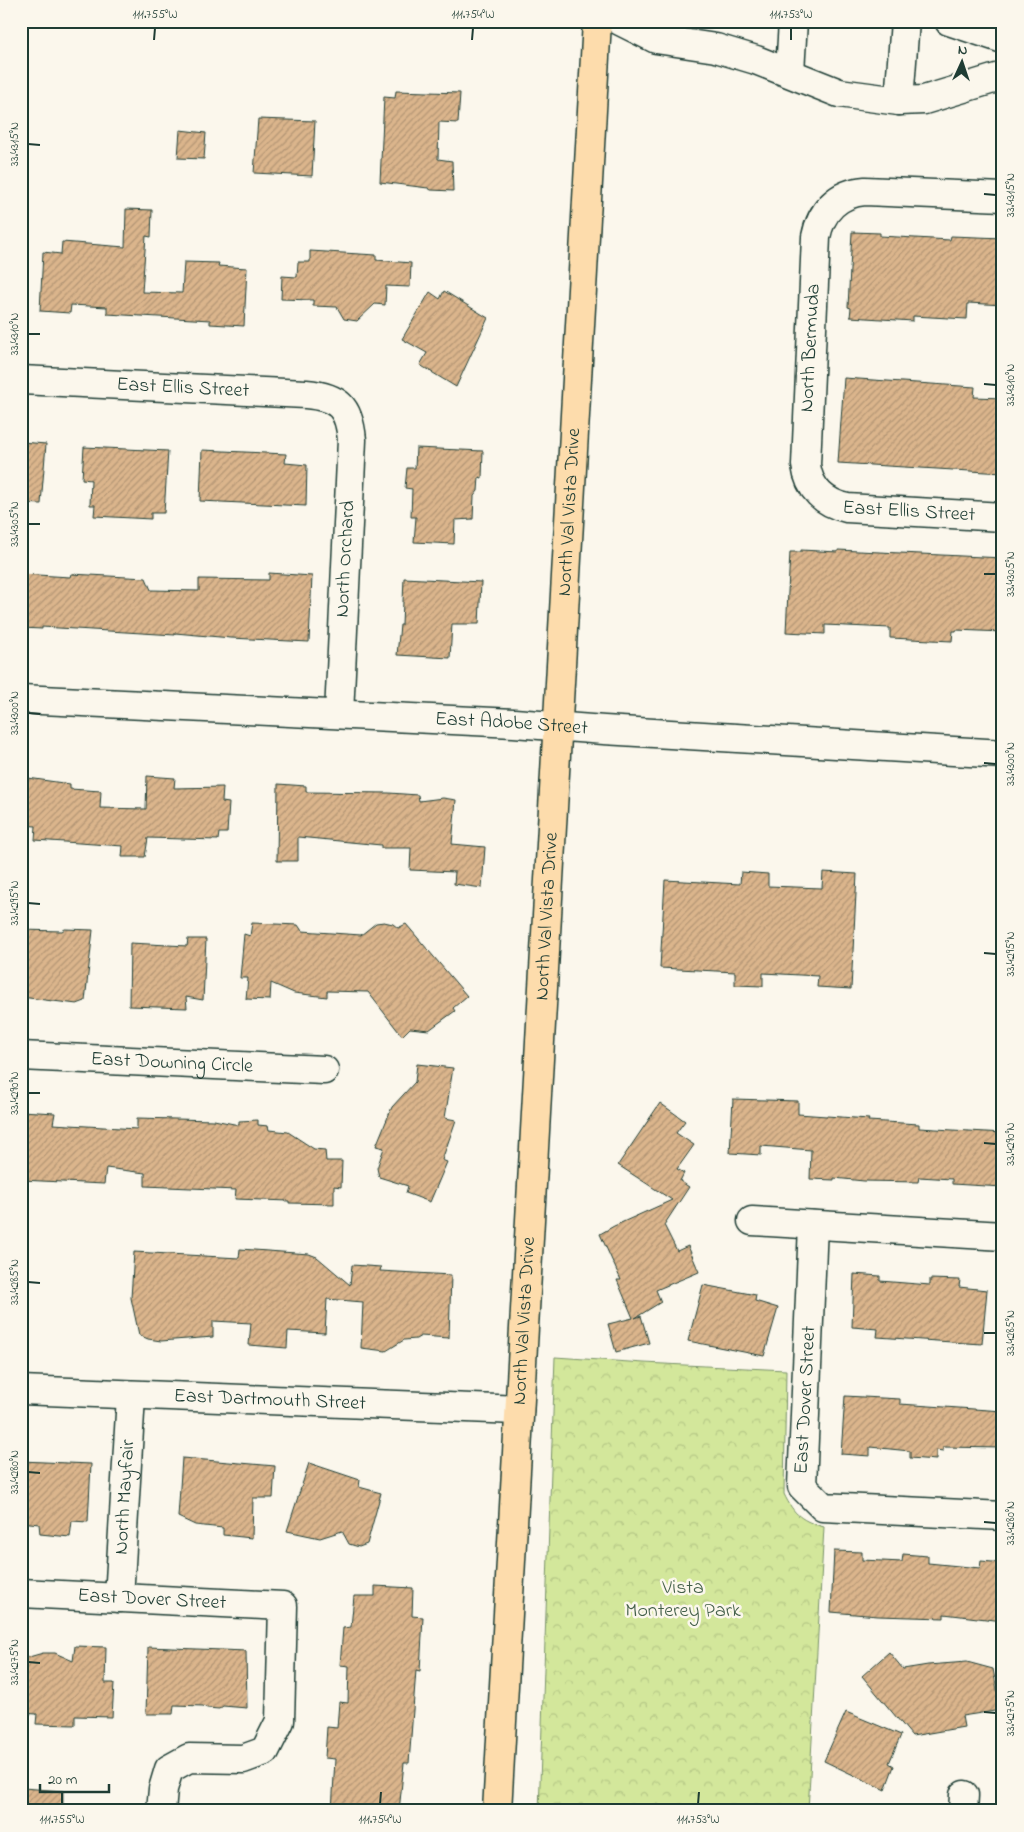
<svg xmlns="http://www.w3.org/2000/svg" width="1024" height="1832" viewBox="0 0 1024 1832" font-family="'Indie Flower',sans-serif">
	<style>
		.forest { fill: url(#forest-crowns); stroke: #799268 }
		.building { fill: url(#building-hatch); stroke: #1f3d34 }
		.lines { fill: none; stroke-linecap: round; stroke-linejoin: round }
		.minor-casing { stroke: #1f3d34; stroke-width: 31 }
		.major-casing { stroke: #1f3d34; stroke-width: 31 }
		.minor { stroke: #fbf7ec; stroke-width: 28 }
		.major { stroke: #fddcac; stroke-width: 28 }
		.ticks { fill: none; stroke: #1f3d34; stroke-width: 2 }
		.labels { text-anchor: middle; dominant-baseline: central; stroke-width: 5; stroke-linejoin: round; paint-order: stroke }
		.street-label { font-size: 20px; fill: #1f3d34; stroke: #fbf7ec }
		.park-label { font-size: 20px; fill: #435f49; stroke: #fbf7ec }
		.neatline { fill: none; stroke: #1f3d34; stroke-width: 2 }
		.ticks-label { font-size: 12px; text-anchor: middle; fill: #1f3d34 }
	</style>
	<defs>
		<pattern id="forest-crowns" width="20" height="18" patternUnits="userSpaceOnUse" patternTransform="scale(1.25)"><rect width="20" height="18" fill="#d3e79b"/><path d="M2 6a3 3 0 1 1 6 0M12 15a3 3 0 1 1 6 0" fill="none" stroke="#b5c786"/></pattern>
		<pattern id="building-hatch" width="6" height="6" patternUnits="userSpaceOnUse" patternTransform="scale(1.25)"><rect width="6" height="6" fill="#dbb58c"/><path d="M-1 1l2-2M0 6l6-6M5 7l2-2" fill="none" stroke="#b19473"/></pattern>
	</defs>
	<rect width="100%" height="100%" fill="#fbf7ec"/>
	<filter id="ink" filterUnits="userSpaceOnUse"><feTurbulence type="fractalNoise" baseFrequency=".02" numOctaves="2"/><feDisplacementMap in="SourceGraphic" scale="10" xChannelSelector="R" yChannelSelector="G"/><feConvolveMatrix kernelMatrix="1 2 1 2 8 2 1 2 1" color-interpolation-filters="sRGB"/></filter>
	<g filter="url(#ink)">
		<path class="forest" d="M555 1357 644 1363 786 1370 784 1494C794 1515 802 1521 824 1527L808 1811H539Z"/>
		<path class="building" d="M396 91 460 93 458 123 439 122 438 159 452 161 453 191 431 190 428 188 380 182 384 97 395 98Z
			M258 119 315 121 312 176 254 173Z
			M180 130 206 133 204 159 178 158Z
			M126 209 152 210 151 237 146 236 142 292 182 293 184 262 219 263 218 266 247 268 244 326 210 324V320L107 314V307L71 305 70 313 40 311 43 252 61 254 62 242 125 247Z
			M852 232 880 233V236L950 240 951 236 1003 238V305L968 303 967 319 913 316V321L850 317 851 308 848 307Z
			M310 251 376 255V260L411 263 410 287 386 286 385 305 375 304 357 321 344 319 337 307 313 306V300L281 299 282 276 297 277 298 262H310Z
			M444 291 488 318 456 387 420 365 427 353 402 339 430 292 440 299Z
			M844 378 975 387 974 397 1003 398V473L838 463Z
			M21 442 46 444 41 504 21 503Z
			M84 447 168 451 164 513H151V519L94 516 95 505H90L91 480 82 479Z
			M416 448 483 451 482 478 479 477 478 491 474 496 473 519 455 520 454 544 414 542 416 517H411L412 489 405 488 407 468H415Z
			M202 450 286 454 285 463 307 465 306 506 200 501Z
			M801 550 838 552V550L1003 558V632L956 630V631H953L952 641 890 638V628L825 625V634L786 632 790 552H801Z
			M269 573 312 576 309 642 231 638 175 633V635L42 627V629L21 628V574L70 577 71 574 146 578 151 590 199 591V579L269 580Z
			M404 578 481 582 479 624H452L450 658 397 655 400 625H402Z
			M147 776 175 778 174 788 223 787 222 802 229 803 227 833H219L218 840 148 838 145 857H122L123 846 35 840 36 826 21 825V777L70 784V789L101 791 100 808 146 809Z
			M278 784 306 786V792L389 793 418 795 419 801 443 798 456 800 452 844 485 847 482 888 454 884 455 872 410 870 411 848H381V845L298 837V861H277Z
			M741 872 768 874V886L822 888 823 872 857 874 851 989 817 987 818 976 763 973V986L735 985V972L660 968 665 880 740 884Z
			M384 922 393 924 398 928 406 924 467 996 453 1008 455 1011 429 1030 410 1028 402 1036 368 992 327 991V997L294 993 271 983 270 1000 246 999 248 978H240L244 934 250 936 252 923 298 925 302 931 361 935 376 923Z
			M65 929 93 930 85 1001 77 1004 21 997V930L62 931Z
			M188 939H206L203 1000 186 997 187 1008 129 1006 130 943 187 946Z
			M417 1064 453 1068 445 1118 456 1120 442 1160 447 1162 430 1202 406 1193 408 1186 379 1177 377 1168 384 1148 376 1146 392 1107 415 1082Z
			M733 1099 798 1101V1114L869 1119 868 1121 919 1124V1128L1003 1133V1187L952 1184V1179L919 1177 918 1182 864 1181 834 1178V1180L810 1179 811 1150 761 1146V1155L730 1153Z
			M660 1103 685 1121 676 1133 694 1145 677 1169 684 1173 680 1181 689 1187 664 1225 677 1251 688 1246 699 1272 656 1290 661 1302 635 1318 641 1316 649 1343 616 1352 608 1324 633 1318 617 1280H621L600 1234 614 1226 672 1200 618 1165Z
			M21 1111 55 1113 53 1124 137 1129V1118L214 1120 239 1125V1121L258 1120V1125L268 1126 269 1130 288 1132 314 1149 325 1150 326 1161H342L341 1187 334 1186V1204L289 1203V1201L235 1199 236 1190 145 1186V1173L106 1168 104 1184 21 1180Z
			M240 1249 309 1254 317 1257 350 1285 352 1265 381 1267 380 1271 451 1275 449 1338 421 1336 416 1339 404 1340 386 1351 361 1348 363 1302 327 1299 325 1333 288 1331 287 1348 249 1345 251 1323 213 1321V1337L161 1341 148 1339 139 1335 131 1298 134 1252 239 1258Z
			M854 1274 880 1276V1281L930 1285V1279L960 1280 959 1287 987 1290 982 1344 877 1337 878 1329 852 1327Z
			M703 1285 756 1295 755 1301 778 1308 764 1356 688 1341Z
			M845 1396 900 1399V1404L1003 1411V1448L943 1447V1451L936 1450V1460L910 1458V1451L870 1447V1456L841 1454Z
			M182 1458 275 1466 273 1498H253L252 1538 223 1535V1528L195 1525 178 1517Z
			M21 1461 91 1464 88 1522 72 1521 70 1537 40 1534 39 1524 21 1522Z
			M309 1463 360 1480 359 1487 381 1493 367 1544 359 1547 349 1544 342 1531 320 1538 287 1531Z
			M834 1551 862 1552V1560L902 1562 903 1554 928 1556V1563L980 1568 981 1561 1003 1563V1621L944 1614V1618L878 1616 831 1612Z
			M375 1586 413 1588 412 1616 423 1617 420 1671 416 1670 409 1763H404L399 1811H332L335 1759 325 1758 327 1727 337 1728 339 1702 348 1703 349 1666 340 1665 343 1628 351 1627 354 1596H375Z
			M75 1646 106 1647 105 1683H114L112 1717 75 1716V1725L36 1724 37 1714 21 1713V1657H29L43 1653H55L73 1661Z
			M148 1647 246 1651 247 1708 223 1706 219 1709 207 1708 203 1706 174 1705 173 1714H146Z
			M889 1652 903 1669 928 1665 967 1662 993 1669 1001 1710 962 1716 964 1727 912 1736 862 1676Z
			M846 1712 901 1735 889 1763 894 1766 885 1790 824 1761Z
			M23 1788 63 1791V1811H23Z"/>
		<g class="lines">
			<g class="minor-casing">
				<g id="minor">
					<path d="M620 21 656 39 716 48 756 60 839 93 899 101 924 100 1003 76"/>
					<path d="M949 21 1003 39"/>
					<path d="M790 72 793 21"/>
					<path d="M899 101 905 21"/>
					<path id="s1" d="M1003 197 865 191C838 193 821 211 816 237L806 465C809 489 824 503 847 508L1003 517"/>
					<path id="s2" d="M21 380 306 394C339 397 349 407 352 440L339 714"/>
					<path id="s3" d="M21 699 514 723 604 730 1003 754"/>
					<path id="s4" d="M21 1056 324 1070"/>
					<path d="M752 1221 1003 1236"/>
					<path d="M813 1225 802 1486 823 1507 1003 1516"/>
					<path id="s5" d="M21 1390 519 1410"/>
					<path id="s6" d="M21 1593 283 1606 280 1721 265 1751 243 1759 189 1758 169 1769 163 1789 161 1811"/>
					<path id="s7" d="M119 1598 131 1396"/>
					<path d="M963 1811 964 1795"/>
				</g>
			</g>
			<g class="major-casing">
				<g id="major">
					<path id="s8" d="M497 1811 597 21"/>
				</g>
			</g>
			<use href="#minor" class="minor"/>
			<use href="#major" class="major"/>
		</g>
	</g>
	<path class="ticks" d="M154 40 155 28M472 40 473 28M791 40V28M28 144 40 145M984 194 996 195M28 334H40M984 384 996 385M28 524H40M984 574H996M28 713 40 714M984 763 996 764M28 903 40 904M984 953 996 954M28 1093H40M984 1143 996 1144M28 1282 40 1283M984 1333H996M28 1472 40 1473M984 1522 996 1523M28 1662 40 1663M984 1712 996 1713M62 1804V1792M380 1804 381 1792M698 1804 699 1792"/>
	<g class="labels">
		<g class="street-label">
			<text transform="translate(811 348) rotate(-87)">North Bermuda</text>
			<text stroke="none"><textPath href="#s2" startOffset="162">East Ellis Street</textPath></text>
			<text stroke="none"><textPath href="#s1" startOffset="565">East Ellis Street</textPath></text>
			<text stroke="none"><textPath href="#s8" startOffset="1301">North Val Vista Drive</textPath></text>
			<text transform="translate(346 559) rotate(-87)">North Orchard</text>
			<text stroke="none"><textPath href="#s3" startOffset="491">East Adobe Street</textPath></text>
			<text stroke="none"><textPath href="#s8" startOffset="896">North Val Vista Drive</textPath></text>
			<text stroke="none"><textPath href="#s4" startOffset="151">East Downing Circle</textPath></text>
			<text stroke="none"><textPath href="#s8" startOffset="491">North Val Vista Drive</textPath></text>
			<text transform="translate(806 1400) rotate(-87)">East Dover Street</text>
			<text stroke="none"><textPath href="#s5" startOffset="249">East Dartmouth Street</textPath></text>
			<text stroke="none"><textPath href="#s7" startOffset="101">North Mayfair</textPath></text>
			<text stroke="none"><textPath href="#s6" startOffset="131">East Dover Street</textPath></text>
		</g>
		<g class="park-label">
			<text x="683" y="1588">Vista<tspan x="683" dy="23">Monterey Park</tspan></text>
		</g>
	</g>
	<rect width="1024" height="1832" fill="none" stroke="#fbf7ec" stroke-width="55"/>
	<g transform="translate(962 62) rotate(3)" stroke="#fbf7ec" stroke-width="4" paint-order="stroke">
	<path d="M0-4L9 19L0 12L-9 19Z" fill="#1f3d34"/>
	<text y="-8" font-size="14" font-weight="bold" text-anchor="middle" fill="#1f3d34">N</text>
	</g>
	<path d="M40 1784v8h69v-8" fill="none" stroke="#1f3d34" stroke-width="2.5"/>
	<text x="48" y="1784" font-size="15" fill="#1f3d34" stroke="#fbf7ec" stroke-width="4" paint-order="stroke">20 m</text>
	<rect x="28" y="28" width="968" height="1776" class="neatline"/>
	<g class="ticks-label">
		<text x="155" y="18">111.755°W</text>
		<text x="473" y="18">111.754°W</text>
		<text x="791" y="18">111.753°W</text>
		<text transform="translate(14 144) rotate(-90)" y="4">33.4315°N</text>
		<text transform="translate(1010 195) rotate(-90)" y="4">33.4315°N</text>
		<text transform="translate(14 334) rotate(-90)" y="4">33.4310°N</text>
		<text transform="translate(1010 385) rotate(-90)" y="4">33.4310°N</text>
		<text transform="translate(14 524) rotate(-90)" y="4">33.4305°N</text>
		<text transform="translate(1010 574) rotate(-90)" y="4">33.4305°N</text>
		<text transform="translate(14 713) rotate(-90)" y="4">33.4300°N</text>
		<text transform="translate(1010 764) rotate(-90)" y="4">33.4300°N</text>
		<text transform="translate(14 903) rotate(-90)" y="4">33.4295°N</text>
		<text transform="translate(1010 954) rotate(-90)" y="4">33.4295°N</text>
		<text transform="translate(14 1093) rotate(-90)" y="4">33.4290°N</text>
		<text transform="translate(1010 1144) rotate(-90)" y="4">33.4290°N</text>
		<text transform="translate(14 1282) rotate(-90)" y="4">33.4285°N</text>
		<text transform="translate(1010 1333) rotate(-90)" y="4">33.4285°N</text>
		<text transform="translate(14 1472) rotate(-90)" y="4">33.4280°N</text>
		<text transform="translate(1010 1523) rotate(-90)" y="4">33.4280°N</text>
		<text transform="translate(14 1662) rotate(-90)" y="4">33.4275°N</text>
		<text transform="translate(1010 1713) rotate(-90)" y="4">33.4275°N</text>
		<text x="62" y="1823">111.755°W</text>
		<text x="380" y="1823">111.754°W</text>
		<text x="698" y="1823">111.753°W</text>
	</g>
</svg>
